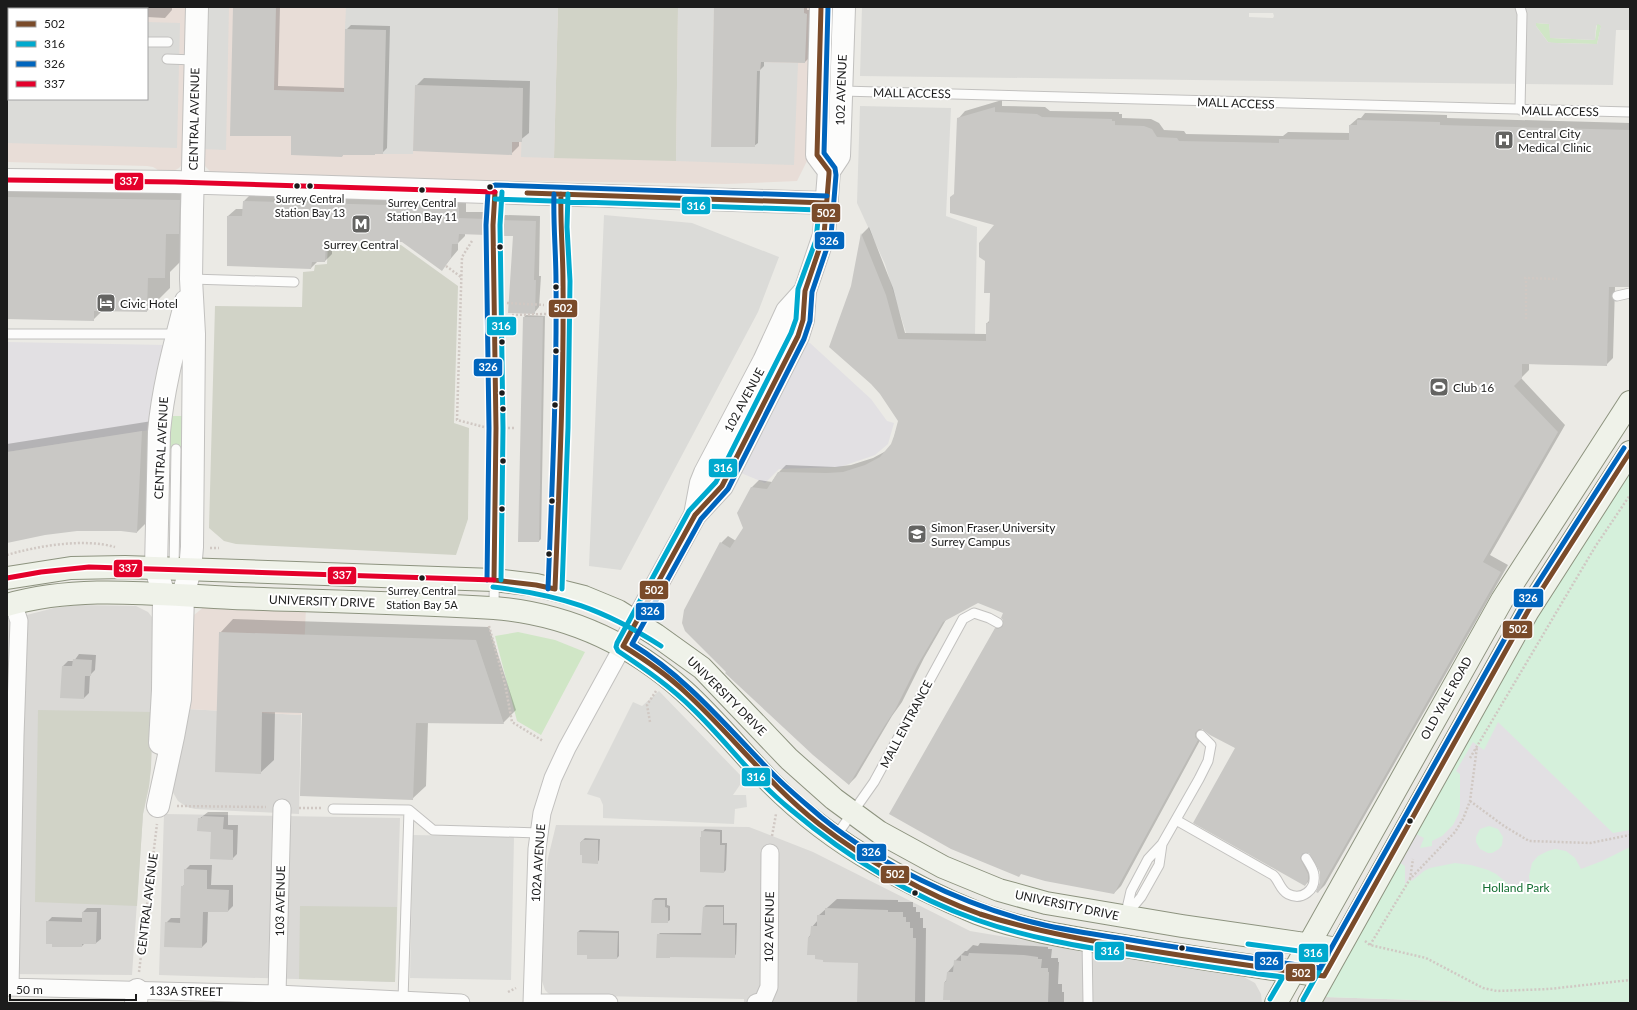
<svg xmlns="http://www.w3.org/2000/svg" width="1637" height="1010" viewBox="0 0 1637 1010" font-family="Lato,sans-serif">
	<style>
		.residential { fill: #dad9d6 }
		.commercial { fill: #e8ddd7; fill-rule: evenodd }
		.construction { fill: #d1d3c7 }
		.grass { fill: #d0e6c6 }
		.park { fill: #d5f0db }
		.parking { fill: #dbdbd8; fill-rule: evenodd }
		.plaza { fill: #e2e0e3; fill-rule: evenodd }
		.shadow { fill: #0003 }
		.building { fill: #c9c8c5 }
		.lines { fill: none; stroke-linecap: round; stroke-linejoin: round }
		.service-casing { stroke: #c2c1bf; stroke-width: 11 }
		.minor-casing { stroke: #c2c1bf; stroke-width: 19 }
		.tertiary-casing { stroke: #c2c1bf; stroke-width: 24 }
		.secondary-casing { stroke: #8d937f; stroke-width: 24 }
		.path { stroke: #d0c8c3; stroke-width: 2.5; stroke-dasharray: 2 2; stroke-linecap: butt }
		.service { stroke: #fcfcfb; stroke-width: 9 }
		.minor { stroke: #fcfcfb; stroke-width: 17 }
		.tertiary { stroke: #fcfcfb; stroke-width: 22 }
		.secondary { stroke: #eff2e9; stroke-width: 22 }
		.bus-1-casing { stroke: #fff; stroke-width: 8 }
		.bus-2-casing { stroke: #fff; stroke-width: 8 }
		.bus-3-casing { stroke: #fff; stroke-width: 8 }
		.bus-4-casing { stroke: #fff; stroke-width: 8 }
		.bus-1 { stroke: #7a4b2a; stroke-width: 5 }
		.bus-2 { stroke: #00a9ce; stroke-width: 5 }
		.bus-3 { stroke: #0065bd; stroke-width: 5 }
		.bus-4 { stroke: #e4002b; stroke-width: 5 }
		.bus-dot { fill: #1c1c1c; stroke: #fff; stroke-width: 1.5 }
		.labels { text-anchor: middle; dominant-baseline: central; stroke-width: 4; stroke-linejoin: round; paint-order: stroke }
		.bus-label { font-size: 11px; fill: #1c1c1c; stroke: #fff }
		.street-label { font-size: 12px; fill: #1c1c1c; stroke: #fff }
		.poi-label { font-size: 12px; fill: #1c1c1c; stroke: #fff; text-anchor: start }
		.park-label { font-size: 12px; fill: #156f33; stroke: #fff }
		.line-badge { stroke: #fff; stroke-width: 1.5 }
		.badge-label { font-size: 11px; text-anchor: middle; font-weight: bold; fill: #fff }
	</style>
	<rect width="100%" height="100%" fill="#ebeae5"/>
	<path class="residential" d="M78 605 136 606 148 612 152 617 154 623 151 767 149 786 143 814 132 975 7 974V620L54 608Z
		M187 709 301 715 299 814 195 809 187 807 178 801 171 789Z
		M164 814 400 818 395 982 159 975Z
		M556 825 749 827 813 852 970 931 1242 976 1255 983 1261 994 1262 1003H744V999L552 995 548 993 545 990 542 981 543 896 548 858Z
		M1325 997 1505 1003H1322Z"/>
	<path class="commercial" d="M7 7H189L183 163 179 168 174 171 163 173 153 167 147 166 7 162ZM9 9H147V99H9Z
		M204 7H812L810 155 797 181 726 184 221 176 211 172 204 165Z
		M205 606 306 608 301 715 187 709 190 624 194 615Z"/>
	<path class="construction" d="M558 7H678L676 161 554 158Z
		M328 243 401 245 458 286 454 423 469 428 468 519 456 555 236 544 224 541 209 528 215 306 302 307 303 272 314 271 315 265 327 264Z
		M38 710 153 712 151 767 149 786 143 814 137 906 35 902Z
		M300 906 397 907 395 982 299 979Z"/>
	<path class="grass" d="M1536 23 1549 24 1551 38 1595 40 1597 24H1601V27L1597 44 1551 43 1548 42 1536 26Z
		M167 416H187L186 449H167Z
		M518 632 555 640 585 652 541 735 517 721 495 636Z"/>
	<path class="park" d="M1630 473V1003H1505L1325 997 1547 601Z"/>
	<path class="parking" d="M206 7H229L226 150 202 149Z
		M346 7H558L554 158 521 157 523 89 415 85 413 154H383L345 29Z
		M862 7H1630V30H1616L1613 85 860 76ZM1249 13H1273L1274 16 1273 18 1249 17ZM1536 23 1549 24 1550 38 1595 40 1596 26 1598 24 1601 26 1597 44 1557 43 1548 42 1536 26Z
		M678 8H714L711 146 755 147 757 71H760L761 62 798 63 794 165 676 161Z
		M7 20H9V99H147V22L180 23 177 148 7 143Z
		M860 106 951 108 946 216 977 227 975 334 906 333 885 264 857 203Z
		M604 215 692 223 779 257 758 312 621 570 589 566Z
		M659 691 744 779 733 795H746L747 807 735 809 734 824 603 818V805L600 798 587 794 633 702 642 706Z
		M413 835 514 837 511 980 410 978Z"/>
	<path class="plaza" d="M7 342 165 345 150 430 7 452Z
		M806 343H810L871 399 887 421 894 423 888 444 875 455 840 467 779 469 765 483 741 473Z
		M1498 722 1613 833 1630 830V847L1602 861 1581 869 1575 858 1566 851 1555 849 1548 851 1538 856 1532 863 1529 876 1530 884 1513 888 1496 874 1488 870 1471 865 1455 863 1430 868 1424 871 1412 881 1410 879 1405 884V866L1400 863 1416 834 1424 838 1420 848 1432 846V841L1442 836 1453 825 1459 813 1460 806V774L1456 771 1473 742 1484 750ZM1489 826 1498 829 1503 837 1502 845 1499 849 1492 853H1488L1480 849 1476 842V837L1480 829Z"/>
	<path class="shadow" d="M18 7H172V10L165 18 147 17V9H18Z
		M234 7H280L278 86 345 88 346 30 351 25 390 26 387 148 382 153H377L375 154H344L342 156 292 135Z
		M689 7H807V10H811L809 58 805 62 764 61V66L760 70 758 143 754 146 715 7Z
		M424 78 530 81 529 133 519 141V146L511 154 416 86Z
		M1002 100V106L1045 107 1050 111 1119 112V114H1122V118L1151 119 1159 123 1164 130 1184 131 1186 134 1283 136 1288 132 1350 133V125L1358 118H1361L1365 113 1447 115V118L1630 123V287H1615L1613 358 1606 365 1529 364V370L1521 378 1565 425 1490 555 1508 565 1325 885 1318 892 1321 882V871L1310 852H1307L1315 867 1312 878 1305 885 1236 748 1200 727 1204 733 1121 886 1114 893 995 629 1003 621 1004 622 1005 612 978 602 947 618 924 658 902 702 892 716 856 777 849 784 721 543 728 536 736 541 744 528 738 513 752 487 759 480 772 482 778 473 786 465 835 467 851 465 873 458 886 451 892 444 899 421 852 286 862 234 869 227 893 288 905 333 987 334V323L990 320 996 225 955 194 958 119 965 111Z
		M7 174 202 177 188 254 170 272V288L147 311 103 310 93 320 7 318Z
		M251 194 466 200V212H494V227L487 234 465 233V236L458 243V250L442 269 403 241 332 240V254L325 261H318L311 268 228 216 236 209H244V201Z
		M505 215 540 216 539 276H541L539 307 534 313 514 235 500 220Z
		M526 315 545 316 541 539 539 541 524 317Z
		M152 421 147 522 137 532 121 530H77L45 534 7 542V444Z
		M233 619 489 627 516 710 503 723 428 722 426 786 412 799 303 712 275 711 274 760 260 773 220 633Z
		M79 654 96 655 95 670 90 675 89 693 84 698 61 697 63 666 68 661H74Z
		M208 812H228V825H238L237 854 232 859 212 831 199 819Z
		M705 829 722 830V843H727L726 870 724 872 702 832Z
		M585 838 600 839 599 860 597 863 583 854 581 842Z
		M190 865H212L211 885H233V906L228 911H208L207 942 202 947 166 923 171 918H181L182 887 185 884V870Z
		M655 898H667V905L670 906V920L667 922 653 900Z
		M837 899 898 900V902H913V907H916V912H920V918H923V928H926L925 1003H858L859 962 824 959 816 954 809 937 811 934 812 927 818 920V916Z
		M706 905H724V923H737L736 954 734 957 658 935 660 933H702L704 907Z
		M87 908H101V939L96 943H85L82 946 47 922 52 917 83 918V912Z
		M580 930 619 931V956L617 958 588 954 578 932Z
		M980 943 1035 946 1048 947V949H1052L1051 958H1058V962H1059L1058 984H1062V992H1064V1003H951L945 982 947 979 948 972 954 965 955 961 965 951H967L973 945 978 946Z
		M213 1001 279 1003H211Z"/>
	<path class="building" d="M233 7H276L274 90 344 92 345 29 386 30 383 154H375V155H343L342 157 291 155V136H230Z
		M714 7H804V13L807 14 805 63 761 62 760 71H757L755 147H711Z
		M415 85 523 88 522 142H512V155L413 151Z
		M995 107V112L1037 114 1042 117 1112 119V121H1115V125L1144 126 1152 129 1157 137 1177 138 1179 141 1279 143V139L1349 140V125H1357V120L1440 122V125L1630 130V287H1609L1607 366 1522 364V378L1514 386 1558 432 1483 562 1501 572 1318 893 1316 892 1320 882V872L1309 853H1303L1300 858 1308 874V880L1305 886 1193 823 1235 748 1210 735 1202 729H1199L1195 733V737L1198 740 1114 894 1045 881 1021 874 1019 877 951 849 889 814 995 628 998 629 1003 626V620L1001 618 1003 613 978 603 943 622 917 666 895 710 885 725 849 785 813 755 725 673 726 672 685 631 682 623 684 610 720 542 730 548 743 528 737 513 751 487 767 489 778 472 827 473 843 472 865 465 880 457 891 444 894 436 898 421 880 394 871 384 829 347 851 286 861 233 886 295 898 339 986 341V323H989L990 293H984L985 261 979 257V243L994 225 950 213V197L954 194 957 118Z
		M7 197 180 200 179 234H166L165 278H148L147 312 94 311V321L7 319Z
		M243 201 459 207V218L487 219V235L459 234 458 244H452L451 258 442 271 402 242 326 241 325 262H312L311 269 227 266V216H242Z
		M499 220 536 221 534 280H536L535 314 508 313 513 236H499Z
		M523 317H543L539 542H518Z
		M142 431 137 533 121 531H77L45 535 7 543V452Z
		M219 632 476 640 504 724 416 723 413 800 300 796 302 713 262 712 261 774 215 772Z
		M73 659 92 660 91 676H85L84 699 60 698 62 666H72Z
		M202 816 224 817 223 829 233 830V860L210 859 211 832 197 831 198 818H202Z
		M701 831 720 832V845H725L724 873 700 872V837H701Z
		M582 840H598V864L582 863V855H580V842H582Z
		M184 869 207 870V889L229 890 228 912H203L202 948 164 947 165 922 180 923 181 886H184Z
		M652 900H665V907L668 908V923H651Z
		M703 907H723V925H735V958L670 957V958H656L657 934 701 935Z
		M825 908 888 910V912H903V917H906V922H910V928H913V938H916L915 1003H857L858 963 823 962V960L815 959V955H807L808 937H810L811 926H817V915H825Z
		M82 912H97L96 944H82V947H52V944H46V921L82 922Z
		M577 932 618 933 617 959H587V955H577Z
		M969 953 1024 955 1038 957V959H1042L1041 968H1048V972H1049L1048 1003H950V1000H943L944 982H946L947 972H953L954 960 961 961V955L968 956Z"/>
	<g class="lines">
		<g class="service-casing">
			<path id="service" d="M7 38H9
				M147 42H168
				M167 59 195 60
				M842 91 1630 112
				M1520 110 1522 14 1520 7
				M191 279 294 282
				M1617 296 1630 293
				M7 334H178
				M174 569 176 449
				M555 589 561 428 563 281 560 227 561 194
				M494 608 496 428 493 225 495 192
				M333 809 409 810 433 830 539 833
				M1176 820 1273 875C1279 880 1280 890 1288 894 1302 901 1316 890 1314 875 1314 870 1309 863 1306 858
				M836 836 874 782 963 619 974 613 989 618 998 623
				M1127 914 1141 897 1159 865 1162 844
				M1125 917 1131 891 1148 859 1162 844 1199 779 1208 761 1211 745 1201 735
				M1087 940 1088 1003
				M403 1000 409 810"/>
		</g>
		<g class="minor-casing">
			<path id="minor" d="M7 987 277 994 461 1003
				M10 987 15 736 19 621 13 603
				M277 994 282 808
				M532 1003 537 849 542 813 553 778 567 748 623 646
				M542 1003H609
				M756 1003 763 1001 769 987 770 853"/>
		</g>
		<g class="tertiary-casing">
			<path id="tertiary" d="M821 7 817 155 829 171
				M7 180 175 182 827 203
				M695 515 701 483 705 473 764 361 787 311 805 291
				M623 646 695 515 722 486 798 336 803 320 805 291 824 235 829 171 839 156 844 7
				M160 743 163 690 164 595 156 569 159 432C163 387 175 344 186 301
				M158 806 173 737 180 699 183 595 190 570 192 547 194 334 191 279 192 210 197 7
				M136 1003 137 990"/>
		</g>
		<g class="secondary-casing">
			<path id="secondary" d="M7 578 71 568 125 567 494 580 536 585 584 597 618 611 656 635 702 668 789 759 834 799 879 832 943 867 999 890 1046 903 1182 926 1339 949
				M7 605C81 584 158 595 233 598 320 601 407 603 494 608 567 614 629 642 684 691 715 719 742 753 771 783 802 814 839 842 876 863 908 882 942 899 977 913 1024 931 1075 938 1124 946 1191 957 1257 967 1324 976
				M1276 1003 1502 600 1630 402
				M1309 1003 1528 611 1630 452"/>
		</g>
		<path class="path" d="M472 241 462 257 457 420 484 427
			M446 266 461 277
			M1524 278 1557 279
			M507 303 544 305
			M512 315 546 314
			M1526 319V278
			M508 428H515
			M210 548H219
			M7 555C37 546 84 538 115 547
			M489 626 505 684 512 722 543 741
			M650 722 647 705 656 691
			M1470 758 1595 547 1630 495
			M1470 801 1504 826 1529 841 1590 843 1630 835
			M177 806 266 807
			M299 808H322
			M772 836 776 814
			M1410 879 1413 859
			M1365 941 1370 945 1426 958 1483 988 1497 991 1549 989 1630 980
			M1370 945 1410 879 1455 832 1463 819 1470 801 1477 747
			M139 972 157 824
			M508 992 516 988"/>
		<use href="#service" class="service"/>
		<use href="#minor" class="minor"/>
		<use href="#tertiary" class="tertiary"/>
		<use href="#secondary" class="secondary"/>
		<g class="bus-1-casing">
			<path id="bus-1" d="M821 7 817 155 829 171V174L824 235 805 291 803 320 798 336 722 486 695 515 623 646C644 659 666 674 684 691 731 734 769 785 819 824 864 859 926 895 980 914 1029 930 1078 939 1129 947 1194 958 1259 967 1324 976L1528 611 1630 452
				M527 193 827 203
				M494 580 536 585 555 589C559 487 564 384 563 282 563 252 560 224 561 194
				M494 580 496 428 493 225 495 192"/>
		</g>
		<g class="bus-2-casing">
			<path id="bus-2" d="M495 199 819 210 816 240 798 289 796 319 791 333 716 482 689 511 617 643 616 647 618 651C645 669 671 687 694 710 727 742 754 780 790 809 846 856 909 896 977 920 1028 938 1082 947 1135 955 1184 963 1233 971 1283 977L1270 999
				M501 580 503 428 500 225 502 192
				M493 587C561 595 603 609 661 646
				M562 589 568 428 570 281 567 227 568 194
				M1248 944 1328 955 1303 1000"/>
		</g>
		<g class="bus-3-casing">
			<path id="bus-3" d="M828 7 824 153 835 168 836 175 831 236 812 292 810 321 804 339 728 489 701 519 632 644C689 679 730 731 777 778 790 791 806 804 821 817 879 864 959 903 1032 922 1062 930 1094 934 1125 939 1190 950 1255 959 1320 968L1522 608 1624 448
				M487 580 489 428 486 225 488 192 490 187 495 185 827 196
				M548 589C552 487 557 384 556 282 556 252 553 223 554 194"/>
		</g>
		<g class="bus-4-casing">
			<path id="bus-4" d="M7 180 175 182 495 192
				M7 578 41 572 89 567 494 580"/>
		</g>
		<use href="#bus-1" class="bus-1"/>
		<use href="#bus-2" class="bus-2"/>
		<use href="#bus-3" class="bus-3"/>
		<use href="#bus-4" class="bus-4"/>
	</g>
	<defs>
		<g id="hospital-square" transform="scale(1)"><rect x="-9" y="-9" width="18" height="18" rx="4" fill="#646462" stroke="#fff"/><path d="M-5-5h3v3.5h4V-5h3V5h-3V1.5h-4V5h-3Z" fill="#fff"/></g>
		<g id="metro-square" transform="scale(1)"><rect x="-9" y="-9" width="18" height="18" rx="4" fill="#646462" stroke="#fff"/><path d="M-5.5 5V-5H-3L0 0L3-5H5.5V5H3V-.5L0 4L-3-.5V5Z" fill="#fff"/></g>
		<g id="hotel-square" transform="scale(1)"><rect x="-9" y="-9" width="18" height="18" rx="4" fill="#646462" stroke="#fff"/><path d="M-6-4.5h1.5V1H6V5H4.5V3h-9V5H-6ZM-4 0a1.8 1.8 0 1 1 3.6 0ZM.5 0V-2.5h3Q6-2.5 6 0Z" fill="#fff"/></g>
		<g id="stadium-square" transform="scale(1)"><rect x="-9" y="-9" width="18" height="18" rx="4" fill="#646462" stroke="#fff"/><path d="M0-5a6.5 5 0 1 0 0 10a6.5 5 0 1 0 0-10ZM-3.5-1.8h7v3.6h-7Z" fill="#fff"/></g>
		<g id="university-square" transform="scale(1)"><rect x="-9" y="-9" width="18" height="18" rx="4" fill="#646462" stroke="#fff"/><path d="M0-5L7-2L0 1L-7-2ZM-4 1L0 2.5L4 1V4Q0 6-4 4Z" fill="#fff"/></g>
	</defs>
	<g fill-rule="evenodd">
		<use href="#hospital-square" x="1504" y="140"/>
		<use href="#metro-square" x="361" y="224"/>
		<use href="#hotel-square" x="106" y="303"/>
		<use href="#stadium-square" x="1439" y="387"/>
		<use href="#university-square" x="917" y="534"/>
	</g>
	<g class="bus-dot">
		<circle cx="297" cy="186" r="3.5"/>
		<circle cx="310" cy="186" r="3.5"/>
		<circle cx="490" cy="187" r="3.5"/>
		<circle cx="422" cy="190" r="3.5"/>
		<circle cx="500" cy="247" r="3.5"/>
		<circle cx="556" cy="287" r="3.5"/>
		<circle cx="502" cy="342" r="3.5"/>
		<circle cx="556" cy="351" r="3.5"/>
		<circle cx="502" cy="393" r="3.5"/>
		<circle cx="555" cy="405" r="3.5"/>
		<circle cx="503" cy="409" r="3.5"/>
		<circle cx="503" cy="461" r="3.5"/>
		<circle cx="552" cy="501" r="3.5"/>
		<circle cx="502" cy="509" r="3.5"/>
		<circle cx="549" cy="554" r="3.5"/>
		<circle cx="422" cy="578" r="3.5"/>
		<circle cx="1410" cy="821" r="3.5"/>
		<circle cx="915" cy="893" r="3.5"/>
		<circle cx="1182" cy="948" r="3.5"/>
	</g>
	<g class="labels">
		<g class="bus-label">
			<text x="310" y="198">Surrey Central<tspan x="310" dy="14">Station Bay 13</tspan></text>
			<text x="422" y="202">Surrey Central<tspan x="422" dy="14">Station Bay 11</tspan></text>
			<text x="422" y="590">Surrey Central<tspan x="422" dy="14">Station Bay 5A</tspan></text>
		</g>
		<g class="street-label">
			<text transform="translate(841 90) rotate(-88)">102 AVENUE</text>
			<text transform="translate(912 93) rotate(1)">MALL ACCESS</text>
			<text transform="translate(1236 103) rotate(2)">MALL ACCESS</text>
			<text transform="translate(1560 111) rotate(1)">MALL ACCESS</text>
			<text transform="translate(194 119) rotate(-89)">CENTRAL AVENUE</text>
			<text transform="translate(744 400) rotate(-62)">102 AVENUE</text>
			<text transform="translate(161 448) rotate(-87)">CENTRAL AVENUE</text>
			<text transform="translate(322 601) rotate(2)">UNIVERSITY DRIVE</text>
			<text transform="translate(727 696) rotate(45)">UNIVERSITY DRIVE</text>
			<text transform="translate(1446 698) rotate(-61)">OLD YALE ROAD</text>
			<text transform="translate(906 724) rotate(-62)">MALL ENTRANCE</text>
			<text transform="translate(538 863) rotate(-86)">102A AVENUE</text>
			<text transform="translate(280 901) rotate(-89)">103 AVENUE</text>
			<text transform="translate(147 904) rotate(-83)">CENTRAL AVENUE</text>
			<text transform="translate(1067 905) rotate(12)">UNIVERSITY DRIVE</text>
			<text transform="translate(769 927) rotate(-89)">102 AVENUE</text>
			<text transform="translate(186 991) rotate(1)">133A STREET</text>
		</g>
		<g class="poi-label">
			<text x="1518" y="133">Central City<tspan x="1518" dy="14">Medical Clinic</tspan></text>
			<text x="361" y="244" text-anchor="middle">Surrey Central</text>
			<text x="120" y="303">Civic Hotel</text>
			<text x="1453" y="387">Club 16</text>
			<text x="931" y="527">Simon Fraser University<tspan x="931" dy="14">Surrey Campus</tspan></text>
		</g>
		<g class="park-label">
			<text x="1516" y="887">Holland Park</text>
		</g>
	</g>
	<g class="line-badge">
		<rect x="114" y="172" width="30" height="19" rx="4" fill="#e4002b"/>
		<rect x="681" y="196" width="30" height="19" rx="4" fill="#00a9ce"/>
		<rect x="811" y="203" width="30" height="20" rx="4" fill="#7a4b2a"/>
		<rect x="814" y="231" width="31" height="19" rx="4" fill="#0065bd"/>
		<rect x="548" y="299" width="30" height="19" rx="4" fill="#7a4b2a"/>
		<rect x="486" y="316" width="31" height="20" rx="4" fill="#00a9ce"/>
		<rect x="473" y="358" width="30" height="19" rx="4" fill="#0065bd"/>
		<rect x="708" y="458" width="30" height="20" rx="4" fill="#00a9ce"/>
		<rect x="113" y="559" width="30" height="19" rx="4" fill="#e4002b"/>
		<rect x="327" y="566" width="30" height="19" rx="4" fill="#e4002b"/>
		<rect x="639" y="580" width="30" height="20" rx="4" fill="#7a4b2a"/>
		<rect x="1513" y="588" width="31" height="20" rx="4" fill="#0065bd"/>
		<rect x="635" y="602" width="30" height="19" rx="4" fill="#0065bd"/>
		<rect x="1502" y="620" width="31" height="19" rx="4" fill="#7a4b2a"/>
		<rect x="741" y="767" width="30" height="20" rx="4" fill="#00a9ce"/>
		<rect x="856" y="843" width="31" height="19" rx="4" fill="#0065bd"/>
		<rect x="880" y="865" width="30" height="19" rx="4" fill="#7a4b2a"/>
		<rect x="1094" y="941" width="31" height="20" rx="4" fill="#00a9ce"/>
		<rect x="1298" y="943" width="31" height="20" rx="4" fill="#00a9ce"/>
		<rect x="1254" y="951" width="30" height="20" rx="4" fill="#0065bd"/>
		<rect x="1285" y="963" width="31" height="19" rx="4" fill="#7a4b2a"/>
	</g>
	<g class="badge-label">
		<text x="129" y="185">337</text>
		<text x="696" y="210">316</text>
		<text x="826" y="217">502</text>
		<text x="829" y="245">326</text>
		<text x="563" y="312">502</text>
		<text x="501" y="330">316</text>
		<text x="488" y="371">326</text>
		<text x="723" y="472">316</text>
		<text x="128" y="572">337</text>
		<text x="342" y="579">337</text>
		<text x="654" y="594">502</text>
		<text x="1528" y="602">326</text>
		<text x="650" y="615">326</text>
		<text x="1518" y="633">502</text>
		<text x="756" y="781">316</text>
		<text x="871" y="856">326</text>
		<text x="895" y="878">502</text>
		<text x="1110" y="955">316</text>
		<text x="1313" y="957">316</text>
		<text x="1269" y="965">326</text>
		<text x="1301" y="977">502</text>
	</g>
	<rect width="1637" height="1010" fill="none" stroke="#1c1c1c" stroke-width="16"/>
	<rect x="8" y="8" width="140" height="92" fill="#ffffff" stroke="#a4a4a4"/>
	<rect x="16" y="21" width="20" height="6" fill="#7a4b2a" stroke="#a4a4a4"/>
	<text x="44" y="28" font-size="12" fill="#1c1c1c">502</text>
	<rect x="16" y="41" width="20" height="6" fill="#00a9ce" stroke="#a4a4a4"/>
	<text x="44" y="48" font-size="12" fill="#1c1c1c">316</text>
	<rect x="16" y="61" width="20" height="6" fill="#0065bd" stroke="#a4a4a4"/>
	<text x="44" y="68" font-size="12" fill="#1c1c1c">326</text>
	<rect x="16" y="81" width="20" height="6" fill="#e4002b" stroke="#a4a4a4"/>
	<text x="44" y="88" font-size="12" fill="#1c1c1c">337</text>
	<path d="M10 994v6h126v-6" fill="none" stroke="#1c1c1c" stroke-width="2"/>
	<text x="16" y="994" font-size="12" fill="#1c1c1c" stroke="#ffffff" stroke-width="3" paint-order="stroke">50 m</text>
</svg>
